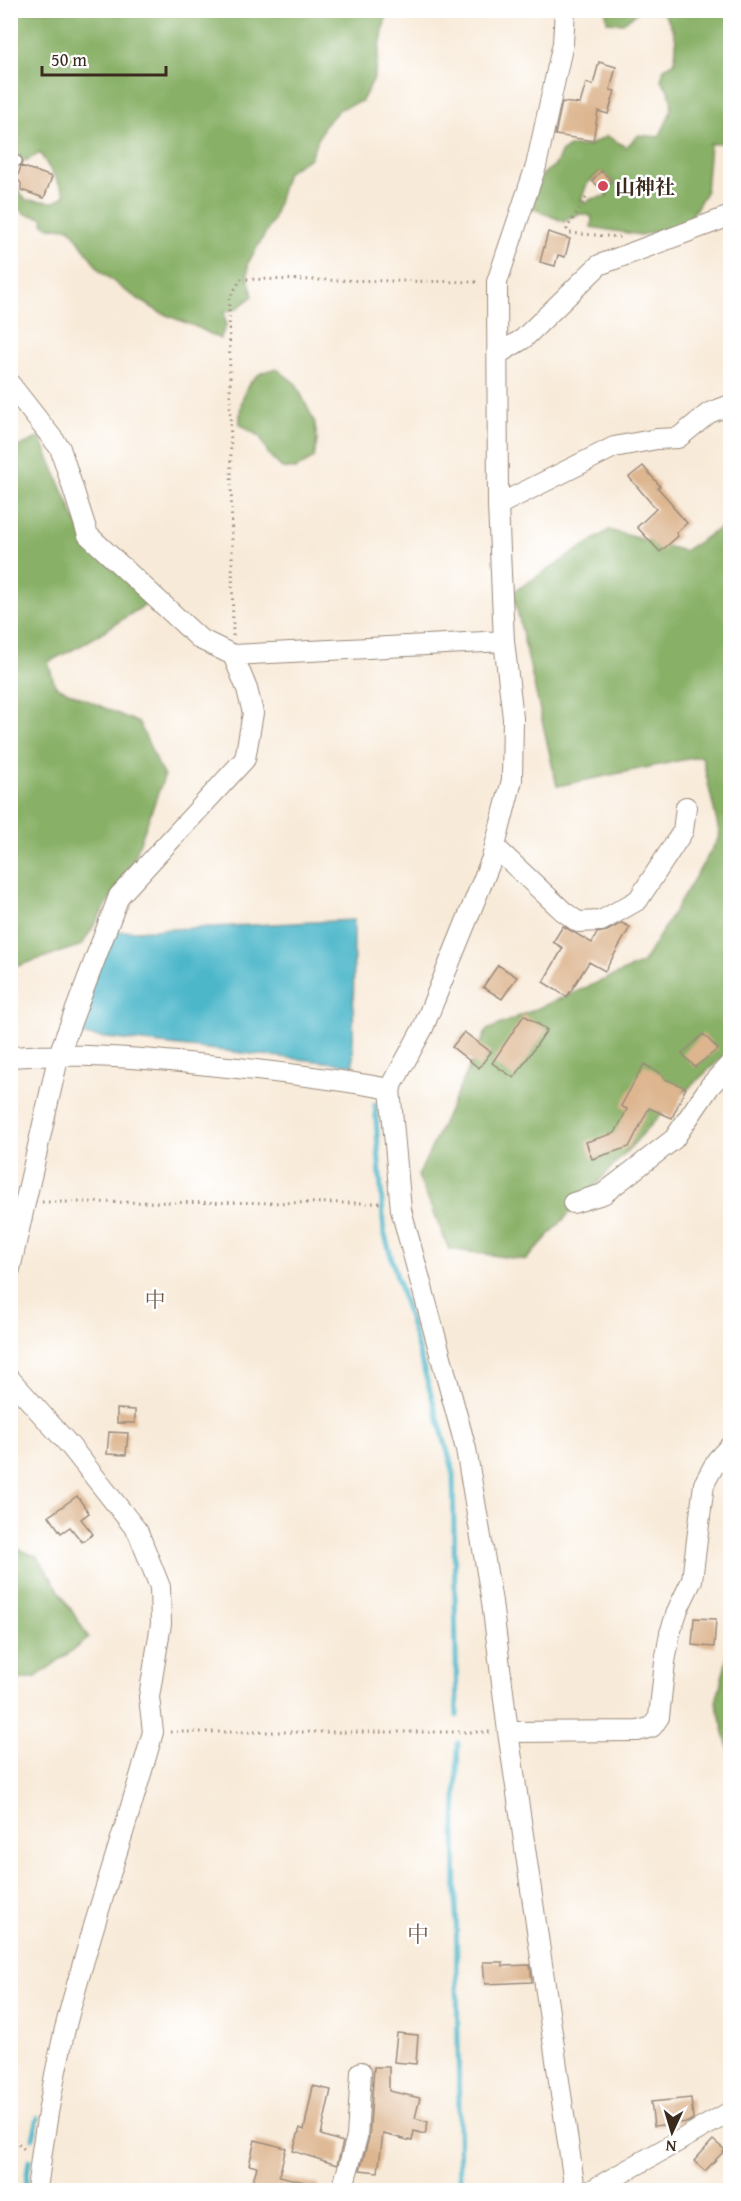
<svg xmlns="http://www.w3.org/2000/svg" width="741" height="2201" viewBox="0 0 741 2201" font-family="'Gentium Book Plus','Noto Serif JP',serif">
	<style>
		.forest { fill: #88b066; stroke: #626d42; stroke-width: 1.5; fill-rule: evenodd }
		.water { fill: #4db7ca; stroke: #447074; stroke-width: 1.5 }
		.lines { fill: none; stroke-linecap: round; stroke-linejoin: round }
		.stream { stroke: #4db7ca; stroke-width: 5 }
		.building { fill: #ddb58f }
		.lane-casing { stroke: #9a8a7b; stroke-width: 12 }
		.street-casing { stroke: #9a8a7b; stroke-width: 22 }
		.path { stroke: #9a8a7b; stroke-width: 3; stroke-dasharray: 1.5 4.5; stroke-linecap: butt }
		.lane { stroke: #fff; stroke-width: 9 }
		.street { stroke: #fff; stroke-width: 20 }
		.poi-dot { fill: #d1495b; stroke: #fff; stroke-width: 2 }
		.labels { text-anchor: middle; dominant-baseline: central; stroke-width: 5; stroke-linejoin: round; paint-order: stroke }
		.poi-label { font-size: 20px; font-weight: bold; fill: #3b2a1e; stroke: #fff; text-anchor: start }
		.neighbourhood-label { font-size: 21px; fill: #745b46; stroke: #fff }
		.quarter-label { font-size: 22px; fill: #745b46; stroke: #fff }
	</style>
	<rect width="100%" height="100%" fill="#fff"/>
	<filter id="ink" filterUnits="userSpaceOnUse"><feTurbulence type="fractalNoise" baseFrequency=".0167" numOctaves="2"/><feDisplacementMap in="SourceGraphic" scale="12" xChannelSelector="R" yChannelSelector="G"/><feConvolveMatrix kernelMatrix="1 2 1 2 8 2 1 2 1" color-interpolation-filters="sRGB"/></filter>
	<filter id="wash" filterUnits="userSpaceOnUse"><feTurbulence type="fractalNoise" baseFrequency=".008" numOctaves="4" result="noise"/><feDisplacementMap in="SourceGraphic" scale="24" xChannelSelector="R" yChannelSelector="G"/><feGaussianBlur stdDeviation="1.35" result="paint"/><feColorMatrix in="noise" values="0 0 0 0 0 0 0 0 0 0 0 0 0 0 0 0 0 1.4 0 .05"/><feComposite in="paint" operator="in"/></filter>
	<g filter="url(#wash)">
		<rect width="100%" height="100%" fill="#f8ead8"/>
		<path class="forest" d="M11 11H387L374 78 362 101 340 109 324 126 310 158 287 172 273 220 248 263V277L253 296 236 309 224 312 226 326 220 339 199 328 159 312 124 290 100 271 70 228 48 227 43 223 44 218 25 214 12 203 11 165 15 167C11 182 16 188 26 200L55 202 66 195 40 153 26 161 11 152Z
			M606 11H730V142L710 144 706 192 686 225 640 235 591 227 592 217C581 211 573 215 564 222L534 209V200L542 175 555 165 562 151 571 146H587L607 136 626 147 639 135 659 137C670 115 680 102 661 80L664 68 674 63C678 41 677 32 663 13L639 11 623 23 607 22ZM601 171 612 181 606 187 607 196 591 199 586 203 581 200 587 184Z
			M277 369 296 384 315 423 317 441 314 458 295 469 282 468 269 455 260 437 240 424C239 398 247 371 277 369Z
			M40 437 82 535 148 603 82 645 48 662 55 686 139 723 164 777 134 859 82 945 11 968V450Z
			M730 522V1050L663 1112 526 1260 449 1249 418 1176 487 1030 643 963 720 836 702 756 557 786 513 592 609 530 684 551Z
			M11 1546 38 1557 89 1638 36 1677 11 1681Z
			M730 1646V1755L716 1702Z"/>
		<path class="water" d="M354 920 353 1065 72 1034 111 932Z"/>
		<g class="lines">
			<path class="stream" d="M375 1104 384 1232 453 1470 457 1716
				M458 1743 455 1825 460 2190
				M33 2138 38 2118
				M25 2190 29 2160"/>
		</g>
		<g id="blocks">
			<path class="building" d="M599 62 616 67 610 90 615 91 608 114 598 111 593 141 555 135 562 102 580 104 586 83 593 85Z
				M21 166 52 177 44 198 21 190V183L17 179Z
				M601 171 612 181 604 191 592 181Z
				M548 232 570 239 565 257 558 255 555 266 540 262Z
				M643 466 660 486 658 488 673 505 672 506 687 523 676 533 678 536 660 552 637 527 656 509 629 477Z
				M622 923 630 927 605 971 589 962 567 997 543 982 563 948 553 942 563 926 592 943 597 933 607 931Z
				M498 965 517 977 502 999 483 987Z
				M524 1015 547 1030 514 1078 492 1063Z
				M464 1032 491 1052 479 1068 452 1047Z
				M703 1034 718 1049 695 1067 682 1054Z
				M644 1064 664 1076 663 1078 686 1088 672 1118 649 1108 629 1147 592 1159 586 1142 615 1133 627 1109 621 1106Z
				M117 1409 135 1410V1423H117Z
				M109 1432 128 1433 126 1455 107 1454Z
				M77 1496 89 1513 81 1519 93 1534 82 1542 70 1527 61 1533 49 1516Z
				M694 1618 716 1619 714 1647 692 1645Z
				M483 1962H503V1966L530 1965 532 1982 485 1984Z
				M397 2033 418 2035 416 2064 394 2062Z
				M374 2067H389V2091L420 2098 415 2118 428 2122 425 2134 414 2131 412 2141 383 2134 378 2172 360 2170 369 2138Z
				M313 2086 331 2090 321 2135 343 2142 337 2165 293 2151 300 2128 304 2130Z
				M691 2098 693 2119 688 2122 654 2126 651 2102Z
				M255 2140 286 2148 279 2176 318 2185V2190H250L257 2167 249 2165Z
				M713 2140 725 2150 705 2171 694 2161Z"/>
		</g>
	</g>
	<g filter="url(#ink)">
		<use href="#blocks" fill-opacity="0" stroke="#9a8a7b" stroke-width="1.5"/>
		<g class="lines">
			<g class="lane-casing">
				<path id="lane" d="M10 159 17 161"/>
			</g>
			<g class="street-casing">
				<path id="street" d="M565 10 563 43 536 166 497 282 498 505 504 641 513 718 512 780 492 858 423 1028 390 1089 401 1210 466 1449 492 1602 508 1732 575 2190
					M498 354 523 339 599 265 730 216
					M10 384 60 448 88 535 200 639 233 655 247 689 253 713 245 759 119 896 59 1054 10 1269
					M498 505 614 447 657 439 678 438 709 413 730 405
					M233 655 504 641
					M495 847 563 911 578 922 601 921 638 900 683 831 686 807
					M10 1057C77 1053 142 1058 208 1065 269 1071 330 1078 390 1089
					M573 1203 603 1194 674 1139 710 1086 730 1064
					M10 1379 71 1447 138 1532 160 1587 161 1624 149 1697 153 1732C125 1833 89 1932 64 2033 52 2085 43 2138 37 2190
					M508 1732 638 1731 652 1727 659 1717 665 1662 670 1633 678 1609 692 1580 704 1484 717 1460 730 1446
					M342 2190 357 2137 361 2072
					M592 2190 730 2112"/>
			</g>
			<path class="path" d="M586 198 569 225 567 229 569 233 620 237
				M233 636 229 299 241 279 480 282
				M42 1202 383 1203
				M170 1732H491
				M10 2135 24 2149"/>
			<use href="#lane" class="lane"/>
			<use href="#street" class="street"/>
		</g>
	</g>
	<circle class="poi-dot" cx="603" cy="186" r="6"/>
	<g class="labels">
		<g class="poi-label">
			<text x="615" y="186">山神社</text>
		</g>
		<g class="neighbourhood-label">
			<text x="155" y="1299">中</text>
		</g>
		<g class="quarter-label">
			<text x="418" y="1934">中</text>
		</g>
	</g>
	<rect width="741" height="2201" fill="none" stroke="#fff" stroke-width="36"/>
	<g transform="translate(672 2132) rotate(184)" stroke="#ffffff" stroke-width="4.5" paint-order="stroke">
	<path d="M0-4.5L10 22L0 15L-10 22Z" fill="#3b2a1e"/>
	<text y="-9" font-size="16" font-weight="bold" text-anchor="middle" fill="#3b2a1e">N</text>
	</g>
	<path d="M42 66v9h124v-9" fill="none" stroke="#3b2a1e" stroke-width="3"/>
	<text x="51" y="66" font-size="18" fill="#3b2a1e" stroke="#ffffff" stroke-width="4.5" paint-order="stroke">50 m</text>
</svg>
